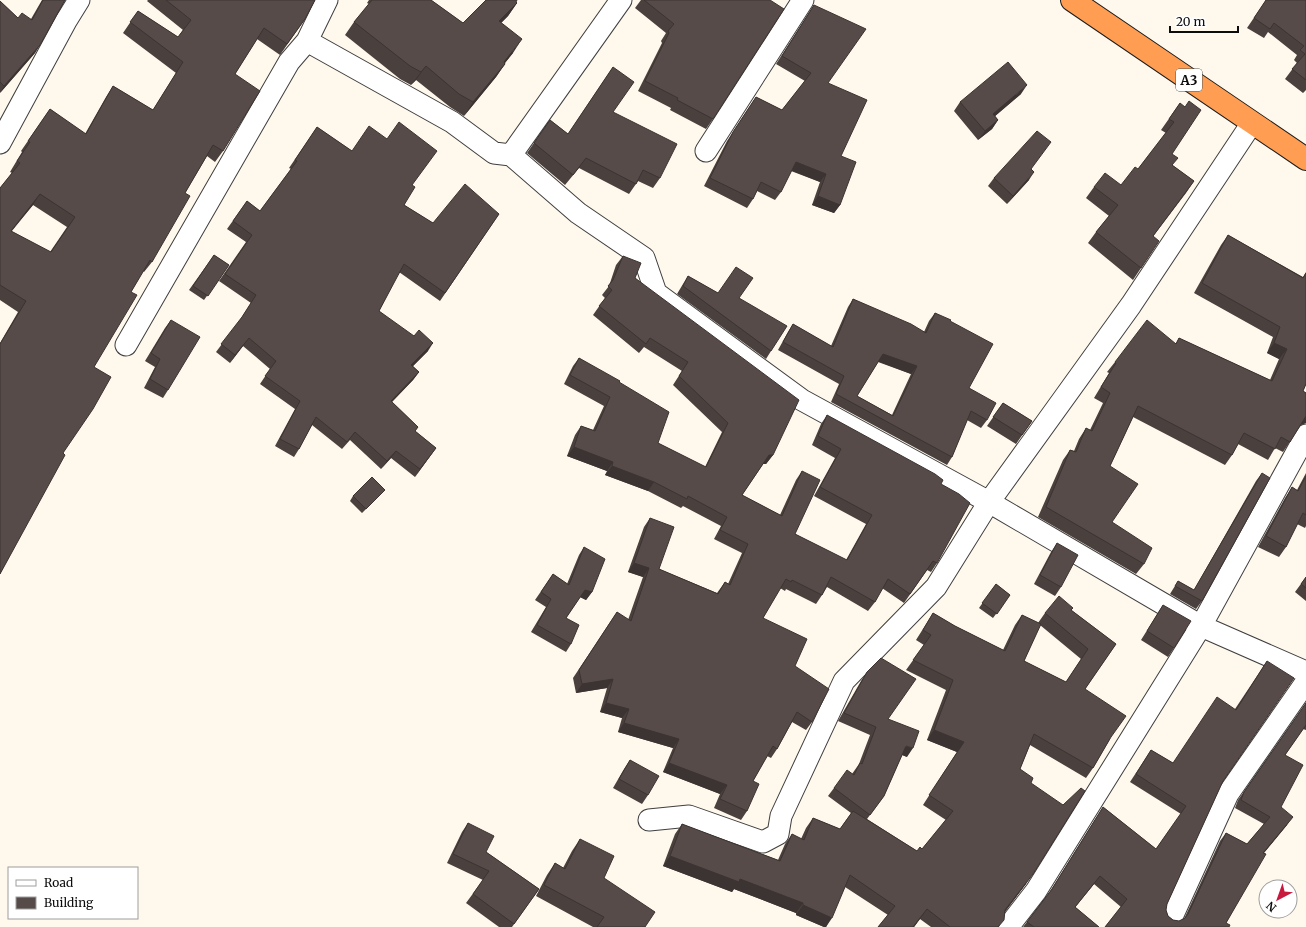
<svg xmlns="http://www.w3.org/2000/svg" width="1306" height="927" viewBox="0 0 1306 927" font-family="Merriweather,serif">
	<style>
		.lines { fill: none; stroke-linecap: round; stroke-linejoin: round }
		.minor-casing { stroke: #3f3f3f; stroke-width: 23 }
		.trunk-casing { stroke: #1d1d1d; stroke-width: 24 }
		.minor { stroke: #fff; stroke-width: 21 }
		.trunk { stroke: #ff9e53; stroke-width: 22 }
		.wall { fill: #4a403e; fill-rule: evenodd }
		.shaded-wall { fill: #3c3432 }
		.building { fill: #564b48; stroke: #3c3432; fill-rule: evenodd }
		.labels { text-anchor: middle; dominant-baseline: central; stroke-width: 4; stroke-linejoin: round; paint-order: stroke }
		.shield { fill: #fff; stroke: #555; stroke-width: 1 }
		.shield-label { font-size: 13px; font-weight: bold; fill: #0c0c0c }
	</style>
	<rect width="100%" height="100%" fill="#fff8ec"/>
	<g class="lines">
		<g class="minor-casing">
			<path id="minor" d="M307 41 452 122 494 153 511 155 578 213 644 258 656 293 802 400 989 502 1201 626 1306 672
				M0 143 66 21 79 0
				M706 151 803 0
				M511 155 621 0
				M126 345 289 62 307 41 327 0
				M649 820 689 816 763 842 778 834 781 816 844 681 936 587 989 502 1131 305 1252 123
				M1172 917 1228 794 1306 682
				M1008 927 1036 891 1201 626 1306 435"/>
		</g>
		<g class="trunk-casing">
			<path id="trunk" d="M1072 0 1306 159"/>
		</g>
		<use href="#minor" class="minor"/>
		<use href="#trunk" class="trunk"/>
	</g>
	<path class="wall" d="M42 0H65L35 53 0 93V1L18 18 31 19Z
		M148 0H315L305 19 280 55 257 39 235 74 223 151 215 162 207 156 185 193 152 262 144 272 143 271 131 292 94 367 63 453 0 574V343L18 312 0 300V188L12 173 10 172 22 152 21 151 50 109 85 134 106 97 113 86 153 110 176 73 123 33 138 11 178 37 183 30 147 1ZM33 205 67 227 50 252 11 231Z
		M369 0H431L463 23 516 2 517 3 508 16 501 23 513 53 505 63V64L496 77 464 116 450 107 416 80 411 85 400 79 345 35 354 22 369 4 367 3Z
		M641 0H770L713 119 706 129 670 110 671 108 638 91 662 43 661 41 666 33 635 8Z
		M1266 0H1306V90L1303 93 1285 79 1297 63 1294 60 1297 55 1268 32 1264 38 1247 28Z
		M814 5 841 156 840 205 834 213 812 205 820 182 791 171 781 192 775 200 757 191 753 199 747 208 704 186 727 141 756 97 782 110 805 81 776 64Z
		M613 67V112L660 178 653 188 638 181 629 194 579 168 565 185 527 153 550 120 568 134Z
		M1021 94 995 116 998 120 992 129 978 140 954 111 960 102Z
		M1180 103 1172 154V165L1194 181 1153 236 1141 268 1133 280 1088 243 1096 232 1109 216 1086 198 1094 187 1121 185 1138 169 1166 133 1161 130Z
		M317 127 352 151 412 185 404 205 433 223 499 214 440 301 399 272 379 311 428 351 413 366 419 372 413 380 392 402 418 427 415 431 436 448 415 477 391 458 381 469 350 440 342 449 312 425 299 449 294 457 275 446 295 409 260 384 270 369 243 346 230 363 216 352 240 320 251 303 219 281 246 242 227 229 247 201 260 211 291 169 289 168Z
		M994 178 1029 180 1007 204 988 186Z
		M1228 235 1303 277 1306 272V384L1303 391 1306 393V423L1301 425 1283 452 1275 448 1268 460 1238 444 1232 455 1225 465 1133 417 1110 466 1112 522 1144 564 1136 574 1038 517 1063 460 1070 450 1074 451 1079 439 1086 428 1090 430 1103 403 1094 398 1109 373 1107 372 1115 362 1176 343 1179 338 1270 380 1279 359 1267 353 1273 337 1194 293 1221 245Z
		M214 255 229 265 204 300 189 290Z
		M623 256 635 278 773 455 766 464H763L742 495 780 515 796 480 802 471 795 534 846 560 866 524 814 496 835 458 812 445 821 424 827 415 941 484 937 563 931 572 927 570 904 603 882 588 875 602 868 611 827 587 822 595 816 604 786 589 785 591 780 588 763 618 795 666 812 722 806 730 792 722 777 749 771 758 767 756 753 781 747 811 741 820 714 808 720 794 663 772 673 748 618 732 622 718 600 712 607 688 576 693 573 678 617 612 628 620 643 577 628 572 644 527 650 518 659 569 717 593 725 582 728 584 742 553 714 539 721 526 683 506 681 508 648 491 605 475 607 471 567 456 575 435 581 426 593 430 604 406 564 384 573 366 579 358 619 382 658 443 705 467 722 432 673 385 682 371 644 347 639 353 593 315 605 298 602 295 609 286 616 265Z
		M688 276 718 293 739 298 771 351 766 359 677 294 683 284Z
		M853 299 924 332 929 321 935 313 950 321 969 388 987 420 981 428 967 420 952 457 947 465 831 402 839 384 778 350 788 332 793 324 831 346 848 307ZM878 362 911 374 892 415 857 396Z
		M171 320 168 390 163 398 144 388 155 367 145 361 165 328Z
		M1003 403 1032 421 1016 444 987 426Z
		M1262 473 1202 601 1196 609 1170 594 1178 581 1194 590 1256 481Z
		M1306 473V526L1305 528 1297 524 1286 547 1279 557 1258 547 1285 498 1292 487 1297 490Z
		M385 490 362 513 350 501 353 496Z
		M1057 543 1061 587 1055 596 1034 584 1051 552Z
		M584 547 592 592 586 600 580 597 566 618 571 644 566 652 531 632 546 607 535 600 553 574 567 584 579 555Z
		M1306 577V601L1295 592Z
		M996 584 1010 595 993 618 979 608Z
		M1163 605 1174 648 1168 657 1141 640Z
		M1071 610 1116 644 1085 689 1110 739 1093 768 1086 778 1030 745 1020 769 1031 783 1026 884 1005 911 999 927H931L920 919 914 927H878L888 915 845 887 826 927H824L796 915V913L734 889 732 892 663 866 675 834 682 824 778 860 785 844 792 834 801 839 806 828 813 818 840 829 851 813 828 796 834 788 852 774 859 764 870 735 838 721 861 681 867 672 888 719 907 757 902 755 884 796 867 819 917 851 922 849 946 820 923 805 957 752 927 740 946 690 906 670 924 645 916 640 933 613 955 626 1003 650 1015 625 1022 615 1038 623 1045 613ZM1040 625 1081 659 1066 682 1024 661Z
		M1267 661 1223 781 1167 904 1166 910 1168 916 1173 920 1179 921 1184 919 1220 841 1226 833 1247 844 1264 824 1235 808 1238 800 1306 703V730L1303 729 1285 755 1281 807 1287 825 1264 853 1226 923 1105 927 1121 907 1094 884 1075 907 1099 927H1023L1049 893 1103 807 1156 849 1181 814 1130 782 1151 750 1173 763 1235 709Z
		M630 760 648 795 642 804 613 788 624 769Z
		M468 823 486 852 539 889 512 927H499L466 903 483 880 447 863 462 832Z
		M580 839 604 878 645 927H593L536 896 547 875 555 863 563 868 572 851Z"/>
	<path class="shaded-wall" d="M517 3 508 16 490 34 499 21Z
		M522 39 513 53 494 76 504 62Z
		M40 45 35 53 0 93 4 86Z
		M505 64 496 77 464 116 473 102Z
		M426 66 416 80 411 85 421 72Z
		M1027 85 1021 94 987 123 993 114Z
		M998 120 992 129 978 140 985 131Z
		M796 162 826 174 820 182 790 170Z
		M1034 172 1029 180 1007 204 1013 196Z
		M1194 181 1186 193 1145 247 1153 236Z
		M40 194 33 205 3 242 11 231Z
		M818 196 840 205 834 213 812 205Z
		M249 338 243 346 230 363 235 355Z
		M433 343 428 351 406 373 411 365Z
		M1274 343 1287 349 1279 359 1267 353Z
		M883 354 917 366 911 374 877 361Z
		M419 372 413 380 385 409 391 401Z
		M1306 416V423L1299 425Z
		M574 447 613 462 607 471 567 456Z
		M436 448 431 455 415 477 420 469Z
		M396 451 391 458 381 469 387 461Z
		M769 455H773L766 464H763Z
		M612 466 654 482 648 491 605 475Z
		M634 563 649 568 643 577 628 572Z
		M585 590 592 592 586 600 580 597Z
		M613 679 607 688 576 693 582 684Z
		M606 703 629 709 622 718 600 712Z
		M624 723 679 739 673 748 618 732Z
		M934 730 964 742 957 752 927 740Z
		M906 746 913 748 907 757 900 754Z
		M669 763 727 785 720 794 663 772Z
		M1293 817 1287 825 1257 861 1263 853Z
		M670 856 740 879 803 903 796 913 734 889 732 892 663 866Z
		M1033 874 1026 884 999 920 1005 910Z
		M1100 876 1094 884 1069 915 1075 907Z
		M803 905 832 918 826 927H824L796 915Z
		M927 909 914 927H913Z"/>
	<path class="building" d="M43 0H65L40 45 4 86 0 82V1L18 18 22 13 32 20Z
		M166 0H315L305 19 287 44 264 28 235 74 260 91 223 151 213 145 185 193 190 196 152 262 150 260 131 292 137 295 94 367 111 377 93 409 63 453 65 455 0 574V344L26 301 0 285V188L20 163 17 161 30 142 28 141 50 109 86 134 113 86 153 110 183 62 130 22 138 11 178 37 191 20ZM40 194 75 217 51 252 11 231Z
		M372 0H431L463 23 486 0H517L516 2 517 3 499 21 522 39 504 62 505 64 473 102 459 94 426 66 421 72 410 66 354 22Z
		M644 0H770L784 9 713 119 677 100 678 98 645 81 669 33 668 31 674 24Z
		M1266 0H1306V80L1292 69 1305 54 1300 50 1304 46 1274 23 1270 29 1254 18Z
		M814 5 866 29 828 83 867 100 841 156 856 162 840 205 818 196 826 174 796 162 781 192 761 182 753 199 710 178 733 132 756 97 782 110 811 73 782 56Z
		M1008 62 1027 85 993 114 998 120 985 131 960 102Z
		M613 67 634 82 613 112 677 144 660 178 643 170 636 184 586 158 573 175 534 143 550 120 568 134Z
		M1189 101 1201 110 1172 154 1178 158 1172 165 1194 181 1153 236 1159 241 1141 268 1096 232 1118 205 1094 187 1105 173 1121 185 1135 167 1138 169 1174 122 1169 119 1180 103 1185 107Z
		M399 122 437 151 412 185 415 187 404 205 433 223 465 184 499 214 445 293 404 264 379 311 414 336 419 330 433 343 411 365 419 372 391 401 418 427 415 431 436 448 420 469 396 451 387 461 355 432 347 442 316 417 299 449 280 439 300 401 265 376 276 361 249 338 235 355 221 344 242 317 256 295 225 274 252 235 233 221 247 201 260 211 297 161 295 160 317 127 352 151 369 126 387 139Z
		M1037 131 1051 142 1031 169 1034 172 1013 196 994 178Z
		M1228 235 1303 278 1306 273V384L1303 391 1306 393V416L1290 442 1281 437 1275 449 1244 433 1232 455 1138 406 1110 466 1138 484 1112 522 1152 548 1144 564 1046 507 1070 450 1076 452 1086 428 1092 431 1110 393 1101 387 1116 363 1115 362 1147 320 1176 344 1179 338 1272 381 1287 349 1274 343 1280 327 1202 283Z
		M214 255 229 265 208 296 193 286Z
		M623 256 641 263 635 278 799 400 773 455H769L742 495 782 516 802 471 820 480 795 534 847 560 872 515 820 487 841 449 818 436 827 415 935 474 943 480 941 484 959 494 970 503 937 563 933 561 910 594 888 579 875 602 831 577 822 595 792 580 791 582 786 579 763 618 807 639 795 666 829 689 812 722 797 712 777 749 773 746 753 781 759 784 747 811 720 799 727 785 669 763 679 739 624 723 629 709 606 703 613 679 582 684 579 670 617 612 631 621 649 568 634 563 650 518 674 527 659 569 718 594 725 582 730 585 748 544 720 530 727 517 688 496 687 499 654 482 612 466 613 462 574 447 581 426 595 431 610 397 570 375 579 358 620 381 619 382 669 412 658 443 706 467 728 423 679 376 688 362 650 338 646 344 599 306 612 290 608 286 613 280Z
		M736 267 753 278 739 298 787 326 771 351 683 286 688 276 718 293Z
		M853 299 911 324 926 333 935 313 951 320 950 321 993 344 969 388 996 403 987 420 971 411 952 457 836 394 844 376 783 342 793 324 833 347ZM883 354 917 366 893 416 857 396Z
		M171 320 200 337 168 390 150 379 160 359 151 353Z
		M1003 403 1032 421 1022 435 993 417Z
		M1262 473 1270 478 1202 601 1175 586 1178 581 1194 590Z
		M1306 476V515L1303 513 1286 547 1266 536 1292 487 1298 491Z
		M372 477 385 490 366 509 353 496Z
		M1057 543 1078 555 1061 587 1040 575Z
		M584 547 605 559 592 592 585 590 566 618 579 625 571 644 537 625 551 599 541 592 553 574 569 585Z
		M1306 577V588L1301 584Z
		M996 584 1010 595 997 614 982 603Z
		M1059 596 1073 608 1071 610 1116 644 1085 689 1126 716 1111 737 1093 768 1034 734 1020 769 1033 778 1031 783 1063 805 1081 788 1085 791 1033 874 1005 910 1004 920 998 927H950L927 909 913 927H878L895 906 850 875 832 918 803 905V903L740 879 739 882 670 856 682 824 780 861 792 834 804 840 813 818 840 829 853 811 917 851 920 847 922 849 953 811 929 795 964 742 934 730 953 680 913 660 931 635 923 630 933 613 955 626 1005 651 1022 615 1041 624 1024 661 1066 682 1088 649 1045 613Z
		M1163 605 1191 621 1174 648 1147 631Z
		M881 658 916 679 888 719 919 731 913 748 906 746 884 796 870 815 834 788 847 770 854 775 860 763 862 764 876 727 844 713 867 672Z
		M1267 661 1294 678 1223 781 1167 904 1166 910 1168 916 1173 920 1179 921 1185 918 1188 914 1226 833 1247 844 1270 817 1241 800 1244 792 1306 703V725L1285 755 1303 765 1281 807 1293 817 1263 853 1266 854 1226 923 1230 925 1229 927H1105L1127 899 1100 876 1075 907 1099 927H1034L1027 922 1052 889 1103 807 1156 849 1186 806 1136 774 1151 750 1173 763 1217 697 1236 710Z
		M630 760 659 776 648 795 619 779Z
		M468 823 494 836 486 852 539 889 514 924 473 894 489 871 453 854Z
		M580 839 614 856 604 878 655 912 645 927H597L604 917 544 885 555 863 565 869Z"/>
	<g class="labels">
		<rect class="shield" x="1176" y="69" width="26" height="22" rx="3"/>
		<g class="shield-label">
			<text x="1189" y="80">A3</text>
		</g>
	</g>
	<rect x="8" y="867" width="130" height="52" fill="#ffffff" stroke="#9e9e9e"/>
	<rect x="16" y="880" width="20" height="6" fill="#ffffff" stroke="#9e9e9e"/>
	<text x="44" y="887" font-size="12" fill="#0c0c0c">Road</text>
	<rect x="16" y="897" width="20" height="12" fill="#564b48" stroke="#9e9e9e"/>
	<text x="44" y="907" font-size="12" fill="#0c0c0c">Building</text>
	<g transform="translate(1278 899) rotate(221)"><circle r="19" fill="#ffffff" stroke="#9e9e9e"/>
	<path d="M0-3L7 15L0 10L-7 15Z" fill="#c9183e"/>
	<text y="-6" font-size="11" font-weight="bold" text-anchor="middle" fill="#0c0c0c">N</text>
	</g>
	<path d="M1170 26v6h68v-6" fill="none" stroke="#0c0c0c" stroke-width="2"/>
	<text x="1176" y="26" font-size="12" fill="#0c0c0c" stroke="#ffffff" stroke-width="3" paint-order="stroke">20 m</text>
</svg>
